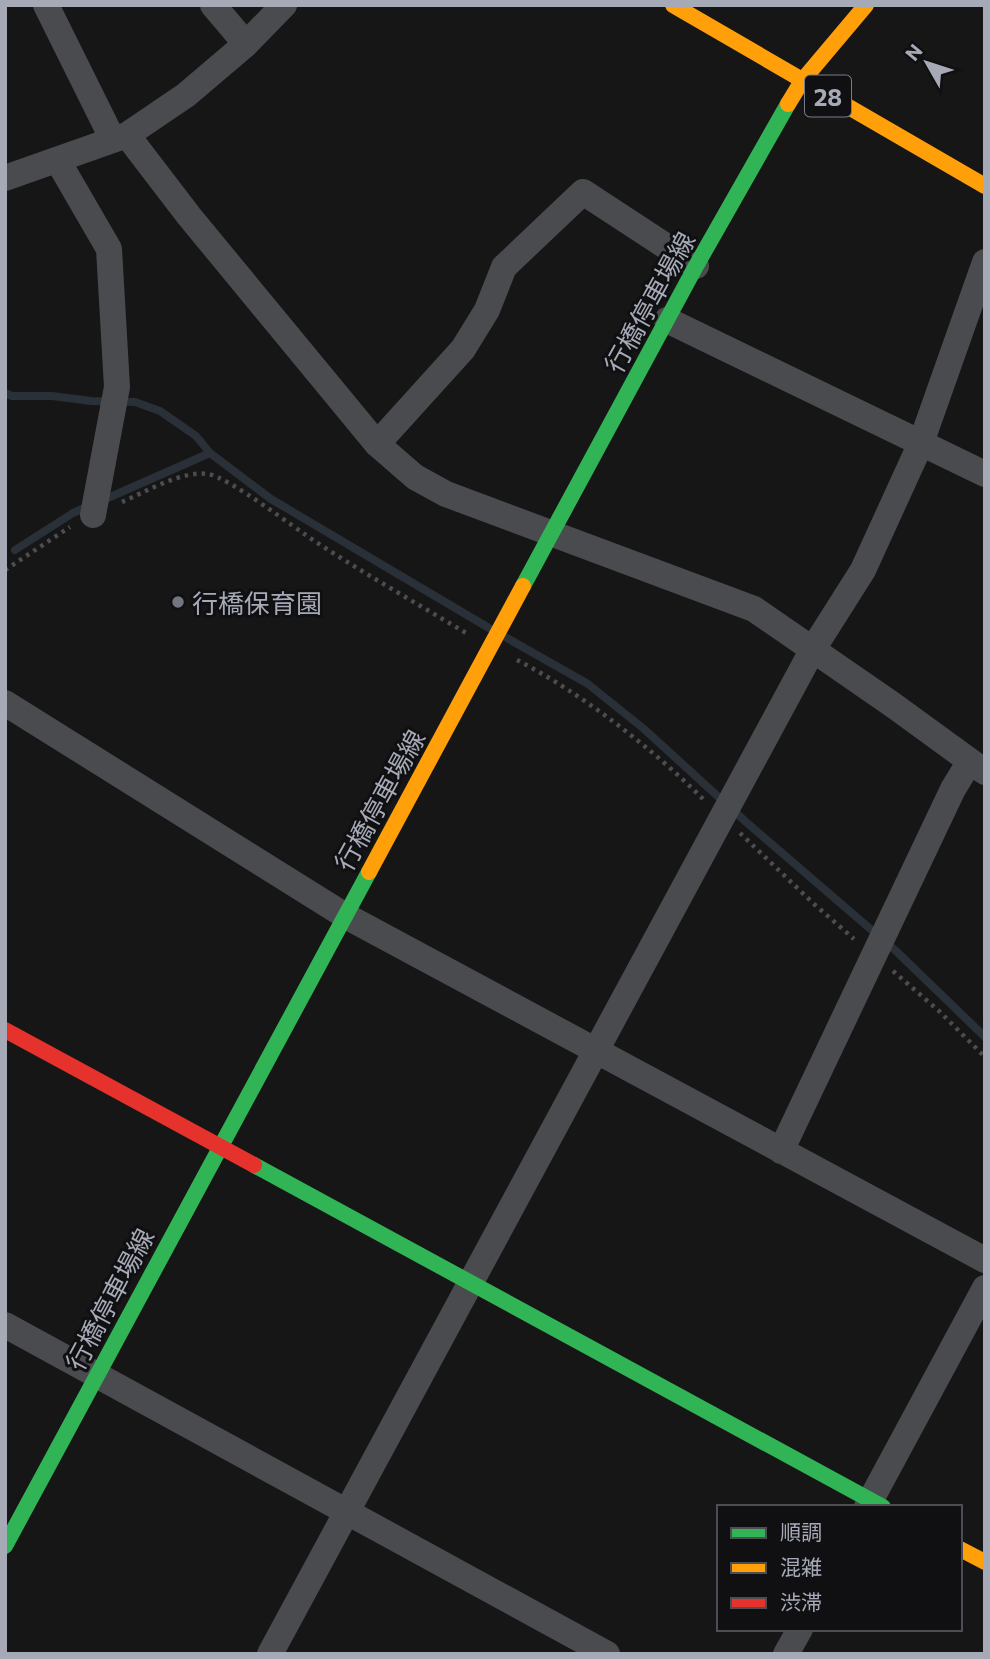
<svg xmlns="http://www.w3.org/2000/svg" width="990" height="1659" viewBox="0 0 990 1659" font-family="Commissioner,'Noto Sans JP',sans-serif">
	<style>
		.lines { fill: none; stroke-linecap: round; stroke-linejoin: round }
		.stream { stroke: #293038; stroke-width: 8 }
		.path { stroke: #4c4c51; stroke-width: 4.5; stroke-dasharray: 3.5 5; stroke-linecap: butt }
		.street { stroke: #4a4b4f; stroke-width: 26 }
		.fast { stroke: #30b455; stroke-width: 16 }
		.slow { stroke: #ff9f0a; stroke-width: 16 }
		.jam { stroke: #e5322d; stroke-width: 16 }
		.poi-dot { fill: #74767f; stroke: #101012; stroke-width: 2.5 }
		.labels { text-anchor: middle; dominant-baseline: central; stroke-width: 6; stroke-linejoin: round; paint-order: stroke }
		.shield { fill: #101012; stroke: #797c86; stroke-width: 2 }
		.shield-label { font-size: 24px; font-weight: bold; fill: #a6aab7 }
		.street-label { font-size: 26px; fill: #a6aab7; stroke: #101012 }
		.poi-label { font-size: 26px; fill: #a6aab7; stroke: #101012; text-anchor: start }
	</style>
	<rect width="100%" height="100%" fill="#161616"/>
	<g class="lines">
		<path class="stream" d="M5 393 12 396H52L91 401 135 402 160 411 196 436 210 453 271 499 489 628
			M101 501 210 453
			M15 550 73 513 89 506
			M507 638 588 684 644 729 746 822 896 951 985 1037"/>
		<path class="path" d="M122 502C145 492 183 470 208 474 230 478 293 527 316 542 365 574 416 603 466 633
			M5 570 70 527
			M517 660C581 693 652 748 703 799
			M740 833 814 904 854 939
			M893 971 939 1011 985 1057"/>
		<path class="street" d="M46 5 113 140
			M213 5 246 44
			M127 135 189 216 377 444 415 477 446 494 754 609 893 705 985 772
			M58 161 109 249 117 387 93 515
			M5 178 127 135 186 95 246 44 284 5
			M667 320 985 474
			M377 444 463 349 487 310 504 267 583 192 696 266
			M5 703 344 915 985 1260
			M781 1151 953 789 970 761
			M5 1325 607 1654
			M867 1507 985 1288
			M270 1654 813 649 863 570 921 443 985 262
			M786 1654 800 1629"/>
		<path class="fast" d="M523 586 696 266 788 104
			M254 1165 883 1507
			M5 1546 369 872"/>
		<path class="slow" d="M673 5 985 186
			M788 104 802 81 866 5
			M369 872 523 586
			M960 1549 985 1562"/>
		<path class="jam" d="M5 1030 254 1165"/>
	</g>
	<circle class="poi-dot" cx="178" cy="602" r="7"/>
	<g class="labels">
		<rect class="shield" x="805" y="75.5" width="46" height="41" rx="5"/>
		<g class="shield-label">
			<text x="828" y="96">28</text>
		</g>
		<g class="street-label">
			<text transform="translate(649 302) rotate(-61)">行橋停車場線</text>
			<text transform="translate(379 800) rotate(-61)">行橋停車場線</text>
			<text transform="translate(109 1299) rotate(-62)">行橋停車場線</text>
		</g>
		<g class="poi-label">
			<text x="192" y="602">行橋保育園</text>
		</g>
	</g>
	<rect width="990" height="1659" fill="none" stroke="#a6aab7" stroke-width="14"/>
	<rect x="717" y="1505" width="245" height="126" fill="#101012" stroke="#4c4e54" stroke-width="2"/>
	<rect x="731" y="1528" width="35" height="10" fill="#30b455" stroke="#4c4e54" stroke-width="2"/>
	<text x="780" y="1540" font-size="21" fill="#a6aab7">順調</text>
	<rect x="731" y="1563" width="35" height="10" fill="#ff9f0a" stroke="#4c4e54" stroke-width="2"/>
	<text x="780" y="1575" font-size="21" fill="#a6aab7">混雑</text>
	<rect x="731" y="1598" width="35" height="10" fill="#e5322d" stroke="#4c4e54" stroke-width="2"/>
	<text x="780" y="1610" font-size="21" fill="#a6aab7">渋滞</text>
	<g transform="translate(927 63) rotate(309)" stroke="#101012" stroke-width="5" paint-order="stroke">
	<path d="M0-5L12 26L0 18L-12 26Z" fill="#a6aab7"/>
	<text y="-10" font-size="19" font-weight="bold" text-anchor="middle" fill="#a6aab7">N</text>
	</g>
</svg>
